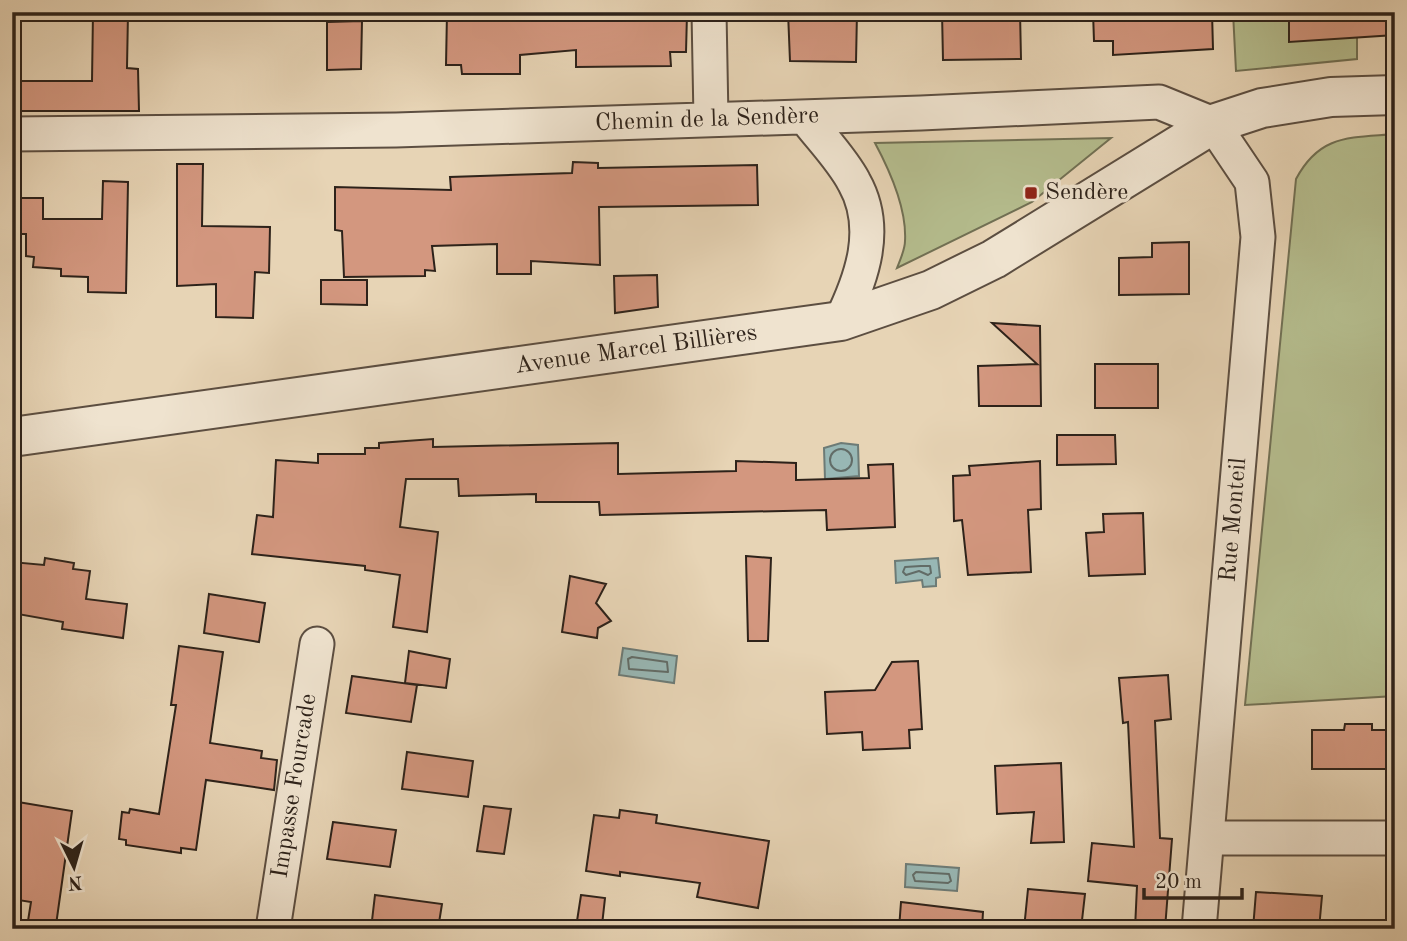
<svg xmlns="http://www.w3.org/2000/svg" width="1407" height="941" viewBox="0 0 1407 941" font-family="'Old Standard TT',serif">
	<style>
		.green { fill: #b5bd8e; stroke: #717054; stroke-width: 2 }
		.water { fill: #98b7b4; stroke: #6d7b76; stroke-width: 2 }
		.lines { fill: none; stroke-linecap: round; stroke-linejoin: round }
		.shore { stroke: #626c67; stroke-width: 2 }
		.building { fill: #d3977f; stroke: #2d221a; stroke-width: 2 }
		.minor-casing { stroke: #5c4e41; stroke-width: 37 }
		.tertiary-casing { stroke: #5c4e41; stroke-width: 42 }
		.minor { stroke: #efe3cf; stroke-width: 33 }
		.tertiary { stroke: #efe3cf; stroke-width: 38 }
		.poi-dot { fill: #8f2418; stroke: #efe3cf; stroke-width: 2.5 }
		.labels { text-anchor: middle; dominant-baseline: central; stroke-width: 7; stroke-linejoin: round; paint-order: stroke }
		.street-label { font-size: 24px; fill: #2d221a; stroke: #efe3cf }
		.poi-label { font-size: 24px; fill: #2d221a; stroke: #efe3cf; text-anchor: start }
	</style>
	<rect width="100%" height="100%" fill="#e7d4b5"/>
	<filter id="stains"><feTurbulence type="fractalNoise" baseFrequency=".00286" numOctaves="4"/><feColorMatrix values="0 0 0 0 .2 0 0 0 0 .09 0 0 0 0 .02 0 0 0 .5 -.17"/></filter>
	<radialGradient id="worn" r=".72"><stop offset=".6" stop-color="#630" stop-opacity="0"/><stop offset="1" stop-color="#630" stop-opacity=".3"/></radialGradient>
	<path class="green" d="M1233 12H1357V59L1236 71Z
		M1395 134V696L1245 705 1296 179C1320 134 1350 138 1395 134Z
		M1111 138 1032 202 897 268C900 260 905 250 905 241 907 208 890 171 875 143Z"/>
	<path class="water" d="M841 443 858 445 859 476 825 479 824 448Z
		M938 558 940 577 936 578V586L923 587 922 580 896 583 895 561Z
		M623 648 677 656 674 683 619 675Z
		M906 864 959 868 957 891 905 887Z"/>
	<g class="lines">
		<path class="shore" d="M830 460a11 11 0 1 1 22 0a11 11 0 1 1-22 0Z
			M921 566H930L931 573 928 575 919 571 906 575 903 572 905 567Z
			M632 657 667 662 668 672 629 669 628 659Z
			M916 872 949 874 951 881 948 883 915 881 913 875Z"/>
	</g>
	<path class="building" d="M93 12 128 13 127 68 138 69 139 111H20V81H92Z
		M788 12H857L856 62 790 61Z
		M942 12H1020L1021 59 943 60Z
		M1093 12H1212L1213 49 1113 55V41H1094Z
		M1289 12H1395V35L1289 42Z
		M447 13 687 14 686 52H670L671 66 576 67V50L520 55V74H462L461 65H446Z
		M362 21 361 69 327 70V22Z
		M573 162 598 163V168L757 165 758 205 599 207 600 265 531 261V274H497V244L432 246 435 271 425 270V276L344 277 342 231 335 230V187L451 190 450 177 572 173Z
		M177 164H203L202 226 270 227 269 273 255 272 253 318 216 317V284L177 286Z
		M103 181 128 182 126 293 88 292V277L61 276V269L33 267 34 257 26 256V234H12V198H43V219H102Z
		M1189 242V294L1119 295V258L1152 257V243Z
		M657 275 658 307 615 313 614 276Z
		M321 280H367V305L321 304Z
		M992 323 1040 326 1041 406H979L978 366 1037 364Z
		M1095 364H1158V408H1095Z
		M1057 435H1115L1116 464 1057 465Z
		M433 439V447L618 443V474L736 471V461L796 463V480L869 478 868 465 893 464 895 527 827 530 826 510 600 515 599 502H536V494L459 496 458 479H406L400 527 438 532 427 632 393 627 400 575 365 570V566L252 554 257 515 273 517 276 460 318 463V454H365V448H379V443Z
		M1040 461 1041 509 1028 510 1031 572 968 575 962 520 954 521 953 476 970 475 969 466Z
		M1143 513 1145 574 1089 576 1086 533 1104 532 1103 514Z
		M746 556 771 558 768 641H748Z
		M45 558 74 563 73 569 90 571 86 599 127 604 123 638 62 629 63 622 12 613V562L44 565Z
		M570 576 606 584 596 603 611 621 598 628 597 638 562 632Z
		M209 594 265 603 259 642 204 633Z
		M179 646 223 652 210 743 262 751 261 758 277 760 274 790 206 780 196 850 181 848V853L126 845V840L119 839 122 812 129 813 130 809 159 814 176 705H171Z
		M409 651 450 659 446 688 405 683Z
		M918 661 922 729 909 730 910 748 863 750 862 732 827 734 825 692 875 690 892 662Z
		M1168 675 1171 719 1155 721 1160 838 1172 839 1165 929H1135L1137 886 1088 881 1092 843 1134 847 1128 722 1123 723 1119 678Z
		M352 676 417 685 411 722 346 713Z
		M1345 724H1372V730H1395V769H1312V730H1344Z
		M407 752 473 761 468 797 402 789Z
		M1061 763 1064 842 1031 843 1034 812 997 814 995 766Z
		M12 801 72 811 56 925 28 921 31 902 12 899Z
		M484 806 511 809 504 854 477 851Z
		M620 810 657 815 656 823 769 841 758 908 697 897 700 883 620 872V876L586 871 594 815 619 818Z
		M333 822 396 830 390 867 327 859Z
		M1028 889 1085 894 1081 929H1024Z
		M1256 892 1322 896 1319 929H1253Z
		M375 895 442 904 438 929H371Z
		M581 895 605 898 602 925 577 921Z
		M901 902 983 912 982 929H899Z"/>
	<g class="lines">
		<g class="minor-casing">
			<path id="minor" d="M709 12 711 119
				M805 117C821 138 842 159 854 182 880 228 862 278 841 321
				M12 134 396 130 921 113 1159 102 1213 124 1252 182 1258 237 1199 929
				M1207 838H1395
				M273 929 317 644"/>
		</g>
		<g class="tertiary-casing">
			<path id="tertiary" d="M12 437 841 321 931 290 994 259 1213 124 1262 108 1331 97 1395 95"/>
		</g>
		<use href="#minor" class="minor"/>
		<use href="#tertiary" class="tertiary"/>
	</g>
	<rect class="poi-dot" x="1024" y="186" width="14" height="14" rx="3.5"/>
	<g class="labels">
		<g class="street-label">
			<text transform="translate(707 120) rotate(-2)">Chemin de la Sendère</text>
			<text transform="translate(636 350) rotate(-8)">Avenue Marcel Billières</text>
			<text transform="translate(1234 520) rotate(-85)">Rue Monteil</text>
			<text transform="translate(295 786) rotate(-81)">Impasse Fourcade</text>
		</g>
		<g class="poi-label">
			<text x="1045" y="193">Sendère</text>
		</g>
	</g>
	<rect width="1407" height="941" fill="none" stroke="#e7d4b5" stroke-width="42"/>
	<rect x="14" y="14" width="1379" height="913" fill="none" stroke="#2d221a" stroke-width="3.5"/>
	<rect x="21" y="21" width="1365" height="899" fill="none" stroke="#2d221a" stroke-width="2"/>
	<g transform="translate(74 867) rotate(175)" stroke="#efe3cf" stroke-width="5" paint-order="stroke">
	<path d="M0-5L12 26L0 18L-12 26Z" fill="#2d221a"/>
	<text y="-10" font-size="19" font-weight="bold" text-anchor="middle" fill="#2d221a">N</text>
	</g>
	<path d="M1144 888v10h98v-10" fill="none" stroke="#2d221a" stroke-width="3.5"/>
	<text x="1155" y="888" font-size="21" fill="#2d221a" stroke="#efe3cf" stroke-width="5" paint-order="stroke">20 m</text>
	<rect width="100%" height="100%" filter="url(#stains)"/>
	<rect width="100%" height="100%" fill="url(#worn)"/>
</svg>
